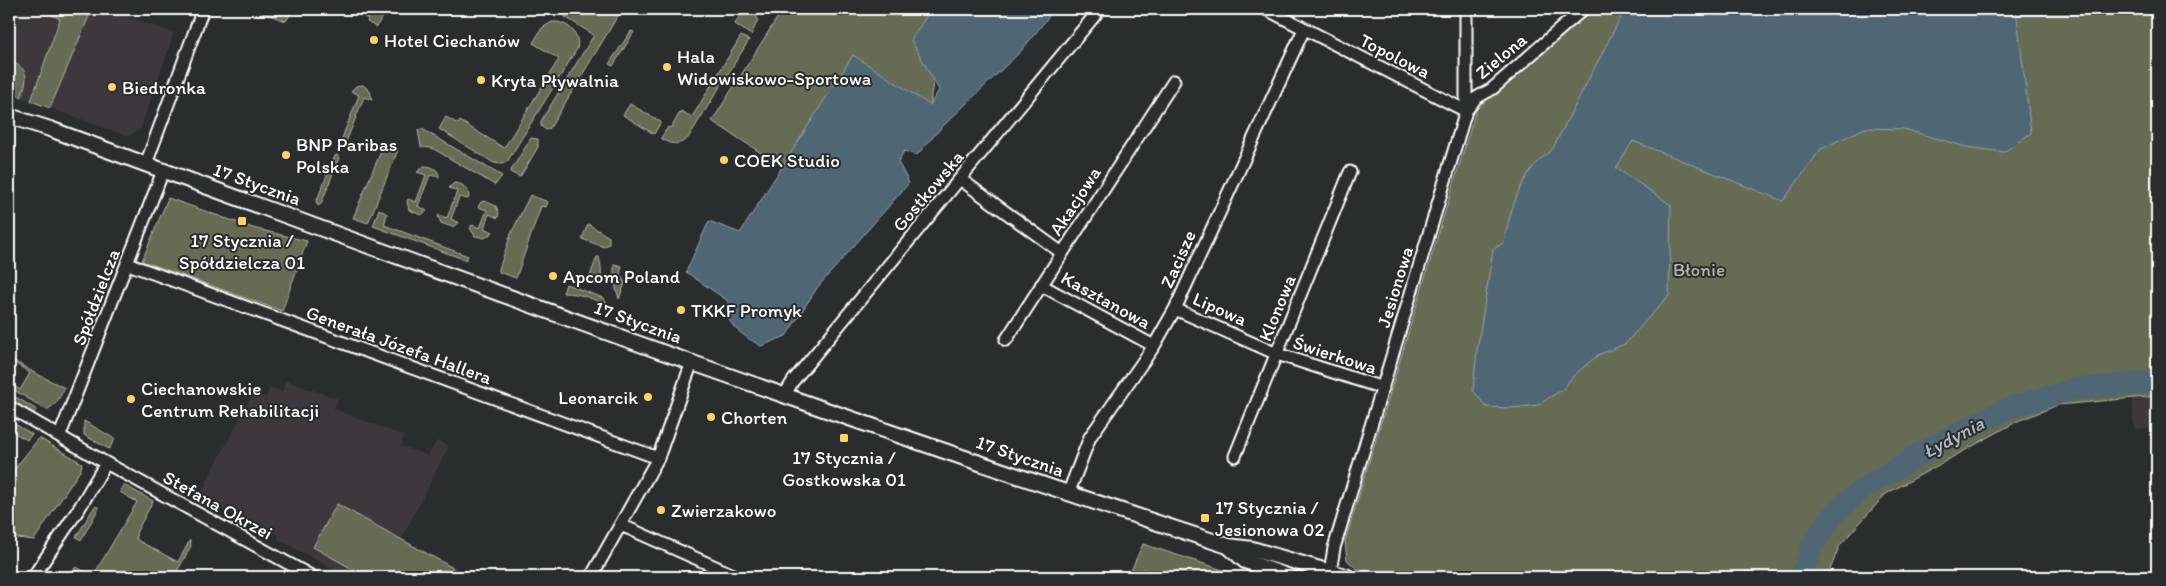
<svg xmlns="http://www.w3.org/2000/svg" width="2166" height="586" viewBox="0 0 2166 586" font-family="Itim,sans-serif">
	<style>
		.built { fill: #3c393c }
		.green { fill: #656c52; stroke: #b2b6a8 }
		.water { fill: #506674; stroke: #96a3ac }
		.lines { fill: none; stroke-linecap: round; stroke-linejoin: round }
		.river { stroke: #506674; stroke-width: 22 }
		.minor-casing { stroke: #fff; stroke-width: 15 }
		.tertiary-casing { stroke: #fff; stroke-width: 18 }
		.secondary-casing { stroke: #fff; stroke-width: 19 }
		.minor { stroke: #2a2d2e; stroke-width: 11 }
		.tertiary { stroke: #2a2d2e; stroke-width: 14 }
		.secondary { stroke: #2a2d2e; stroke-width: 15 }
		.poi-dot { fill: #ffd166; stroke: #2a2d2e; stroke-width: 2 }
		.labels { text-anchor: middle; dominant-baseline: central; stroke-width: 4; stroke-linejoin: round; paint-order: stroke }
		.poi-label { font-size: 19px; fill: #fff; stroke: #2a2d2e; text-anchor: start }
		.street-label { font-size: 19px; fill: #fff; stroke: #2a2d2e }
		.park-label { font-size: 19px; fill: #b2b6a8; stroke: #2a2d2e }
		.water-label { font-size: 20px; font-style: italic; fill: #b0bac0; stroke: #2a2d2e }
	</style>
	<rect width="100%" height="100%" fill="#2a2d2e"/>
	<filter id="ink" filterUnits="userSpaceOnUse"><feTurbulence type="fractalNoise" baseFrequency=".02" numOctaves="2"/><feDisplacementMap in="SourceGraphic" scale="10" xChannelSelector="R" yChannelSelector="G"/><feConvolveMatrix kernelMatrix="1 2 1 2 8 2 1 2 1" color-interpolation-filters="sRGB"/></filter>
	<g filter="url(#ink)">
		<path class="built" d="M9 9H107L174 33 140 130 127 136 9 93Z
			M286 381 338 399 334 409 404 436 401 446 428 456 437 441 449 446 402 538 460 570 456 577H347L278 539V534L251 520 246 522 199 496 253 393 266 398 270 387 282 392Z
			M2157 396V428L2134 429 2132 398Z"/>
		<path class="green" d="M49 9H92L50 108 31 101 60 19 48 13Z
			M251 9H294L286 21Z
			M351 9H380L386 12 376 27 367 22 368 19Z
			M566 9H622L550 128 546 130 541 126V121L594 35 565 17Z
			M738 9H753L758 20 751 35 735 24 742 12Z
			M769 9H936L934 80 931 94V108L795 175 712 121 779 15Z
			M1586 9H2157V396L2058 405 2018 421 1886 494 1840 545 1827 577H1402L1357 569 1347 560 1345 541 1476 110Z
			M552 22C567 21 581 33 577 49L507 162 501 164 494 163 439 129 446 117 458 124 460 121 504 148 559 59 533 43 542 28Z
			M631 31 634 32 613 66 609 64Z
			M741 36 749 40 688 138C679 146 670 145 661 138L668 127 671 128 681 111 692 117Z
			M9 61C30 68 28 79 21 97L9 93Z
			M363 85 370 91 372 100 364 97 346 142 344 143 342 138 359 95 351 91 356 86Z
			M630 104 661 122 654 134 623 115Z
			M422 129 502 176 495 185 432 148 421 147 418 130Z
			M531 138 538 139V147L520 177 510 172Z
			M384 144 398 150 368 223 353 218Z
			M337 155 339 158 321 204 318 206 316 202 335 156Z
			M424 166C432 166 439 169 439 177L430 175 418 206 427 211 421 215 409 210 407 201 408 199 416 202 426 175 417 172Z
			M454 183C462 183 468 188 469 196L468 199 459 197 451 219 459 223 452 227 441 223 438 216 439 215 447 218 457 191 449 188Z
			M530 195 548 202 546 207 541 206 516 278 499 272V269L511 234Z
			M168 198 253 228 307 241 282 311 142 261Z
			M485 201 496 206 499 213 498 218 489 214 484 228 493 232 485 238 475 236 470 228 472 225 480 228 487 210 478 207 481 202Z
			M379 209 387 214 384 225 468 256 466 260 373 226Z
			M588 224 609 237V244L604 247 582 239Z
			M597 257H599C601 264 603 277 599 283L596 284 592 282 590 276Z
			M614 264 622 266 620 274 625 283 619 299 614 281Z
			M566 284 603 298 610 308C596 299 580 293 563 293Z
			M11 359 33 372 65 388 56 403 47 410 9 387V383L20 390 30 373 10 360Z
			M9 393 34 408 36 410 33 414 9 399Z
			M84 421 115 439 109 449 84 435Z
			M11 422 32 434 27 440 9 430V424Z
			M39 438 82 463 81 469 34 540 9 537V476Z
			M124 485 153 501 136 533 137 540 178 562 190 540 191 546 174 577H89L74 569 76 567 93 576 137 502 120 492Z
			M337 504 453 568 448 577H367L313 547Z
			M95 506 99 508 81 540 76 537Z
			M1143 544 1229 572 1227 577H1168L1143 569 1140 577H1128Z"/>
		<path class="water" d="M931 9H1055L1021 51 940 129 917 155 904 151 898 162 909 183 817 288 786 336 761 346C749 339 729 328 727 313 726 310 728 305 728 301L686 272 709 221 740 233 853 55 930 105 939 90 911 40Z
			M1625 9H2016L2031 133 2004 152 1966 147 1904 129 1865 128 1821 149 1783 201 1633 141 1616 168 1671 205 1669 295 1625 344 1598 355 1573 376 1563 389 1538 405 1512 408 1486 407 1473 390 1477 351 1493 250 1504 242C1509 217 1517 186 1534 166 1539 160 1546 155 1552 150Z"/>
		<g class="lines">
			<path class="river" d="M1801 577 1813 544 1834 513 1862 489 1937 444 2009 408 2075 389 2157 382"/>
			<g class="minor-casing">
				<path id="minor" d="M1266 9 1466 111
					M1466 111 1476 98 1492 89 1583 9
					M146 164 203 9
					M960 179 1062 253
					M128 264 658 458
					M1041 285 1154 346
					M1175 309 1277 354 1383 388
					M1006 340 1174 81
					M784 396 793 381 1100 9
					M9 407 106 463 80 507 33 577
					M60 435 163 171
					M1235 456 1350 172
					M106 463 313 577
					M1068 494 1090 437 1154 346 1175 309 1304 29
					M621 525 738 577
					M1330 572 1334 548 1466 111V9
					M591 577 658 458 692 362"/>
			</g>
			<g class="tertiary-casing">
				<path id="tertiary" d="M9 116 50 129C441 273 832 417 1228 546L1252 549 1330 572 1332 577
					M1228 546 1245 561 1290 577"/>
			</g>
			<g class="secondary-casing">
				<path id="secondary" d="M1326 577 1330 572 1347 577"/>
			</g>
			<use href="#minor" class="minor"/>
			<use href="#tertiary" class="tertiary"/>
			<use href="#secondary" class="secondary"/>
		</g>
	</g>
	<g class="poi-dot">
		<circle cx="374" cy="40" r="5"/>
		<circle cx="667" cy="67" r="5"/>
		<circle cx="481" cy="80" r="5"/>
		<circle cx="112" cy="87" r="5"/>
		<circle cx="286" cy="155" r="5"/>
		<circle cx="724" cy="160" r="5"/>
		<rect x="237" y="216" width="10" height="10" rx="2.5"/>
		<circle cx="553" cy="276" r="5"/>
		<circle cx="681" cy="310" r="5"/>
		<circle cx="648" cy="397" r="5"/>
		<circle cx="131" cy="399" r="5"/>
		<circle cx="711" cy="417" r="5"/>
		<rect x="839" y="433" width="10" height="10" rx="2.5"/>
		<circle cx="661" cy="510" r="5"/>
		<rect x="1200" y="513" width="10" height="10" rx="2.5"/>
	</g>
	<g class="labels">
		<g class="poi-label">
			<text x="384" y="40">Hotel Ciechanów</text>
			<text x="677" y="56">Hala<tspan x="677" dy="22">Widowiskowo-Sportowa</tspan></text>
			<text x="491" y="80">Kryta Pływalnia</text>
			<text x="122" y="87">Biedronka</text>
			<text x="296" y="144">BNP Paribas<tspan x="296" dy="22">Polska</tspan></text>
			<text x="734" y="160">COEK Studio</text>
			<text x="242" y="240" text-anchor="middle">17 Stycznia /<tspan x="242" dy="22">Spółdzielcza 01</tspan></text>
			<text x="563" y="276">Apcom Poland</text>
			<text x="691" y="310">TKKF Promyk</text>
			<text x="141" y="388">Ciechanowskie<tspan x="141" dy="22">Centrum Rehabilitacji</tspan></text>
			<text x="638" y="397" text-anchor="end">Leonarcik</text>
			<text x="721" y="417">Chorten</text>
			<text x="844" y="457" text-anchor="middle">17 Stycznia /<tspan x="844" dy="22">Gostkowska 01</tspan></text>
			<text x="1215" y="507">17 Stycznia /<tspan x="1215" dy="22">Jesionowa 02</tspan></text>
			<text x="671" y="510">Zwierzakowo</text>
		</g>
		<g class="street-label">
			<text transform="translate(1395 56) rotate(27)">Topolowa</text>
			<text transform="translate(1501 56) rotate(-40)">Zielona</text>
			<text transform="translate(257 184) rotate(20)">17 Stycznia</text>
			<text transform="translate(928 191) rotate(-50)">Gostkowska</text>
			<text transform="translate(1075 201) rotate(-57)">Akacjowa</text>
			<text transform="translate(1178 259) rotate(-66)">Zacisze</text>
			<text transform="translate(1395 287) rotate(-73)">Jesionowa</text>
			<text transform="translate(96 297) rotate(-69)">Spółdzielcza</text>
			<text transform="translate(1106 300) rotate(29)">Kasztanowa</text>
			<text transform="translate(1277 308) rotate(-68)">Klonowa</text>
			<text transform="translate(1220 309) rotate(24)">Lipowa</text>
			<text transform="translate(638 322) rotate(20)">17 Stycznia</text>
			<text transform="translate(399 345) rotate(20)">Generała Józefa Hallera</text>
			<text transform="translate(1335 355) rotate(18)">Świerkowa</text>
			<text transform="translate(1020 456) rotate(19)">17 Stycznia</text>
			<text transform="translate(218 505) rotate(29)">Stefana Okrzei</text>
		</g>
		<g class="park-label">
			<text x="1699" y="269">Błonie</text>
		</g>
		<g class="water-label">
			<text transform="translate(1953 437) rotate(-28)">Łydynia</text>
		</g>
	</g>
	<rect width="2166" height="586" fill="none" stroke="#2a2d2e" stroke-width="30"/>
	<rect x="15" y="15" width="2136" height="556" fill="none" stroke="#fff" stroke-width="2" filter="url(#ink)"/>
</svg>
